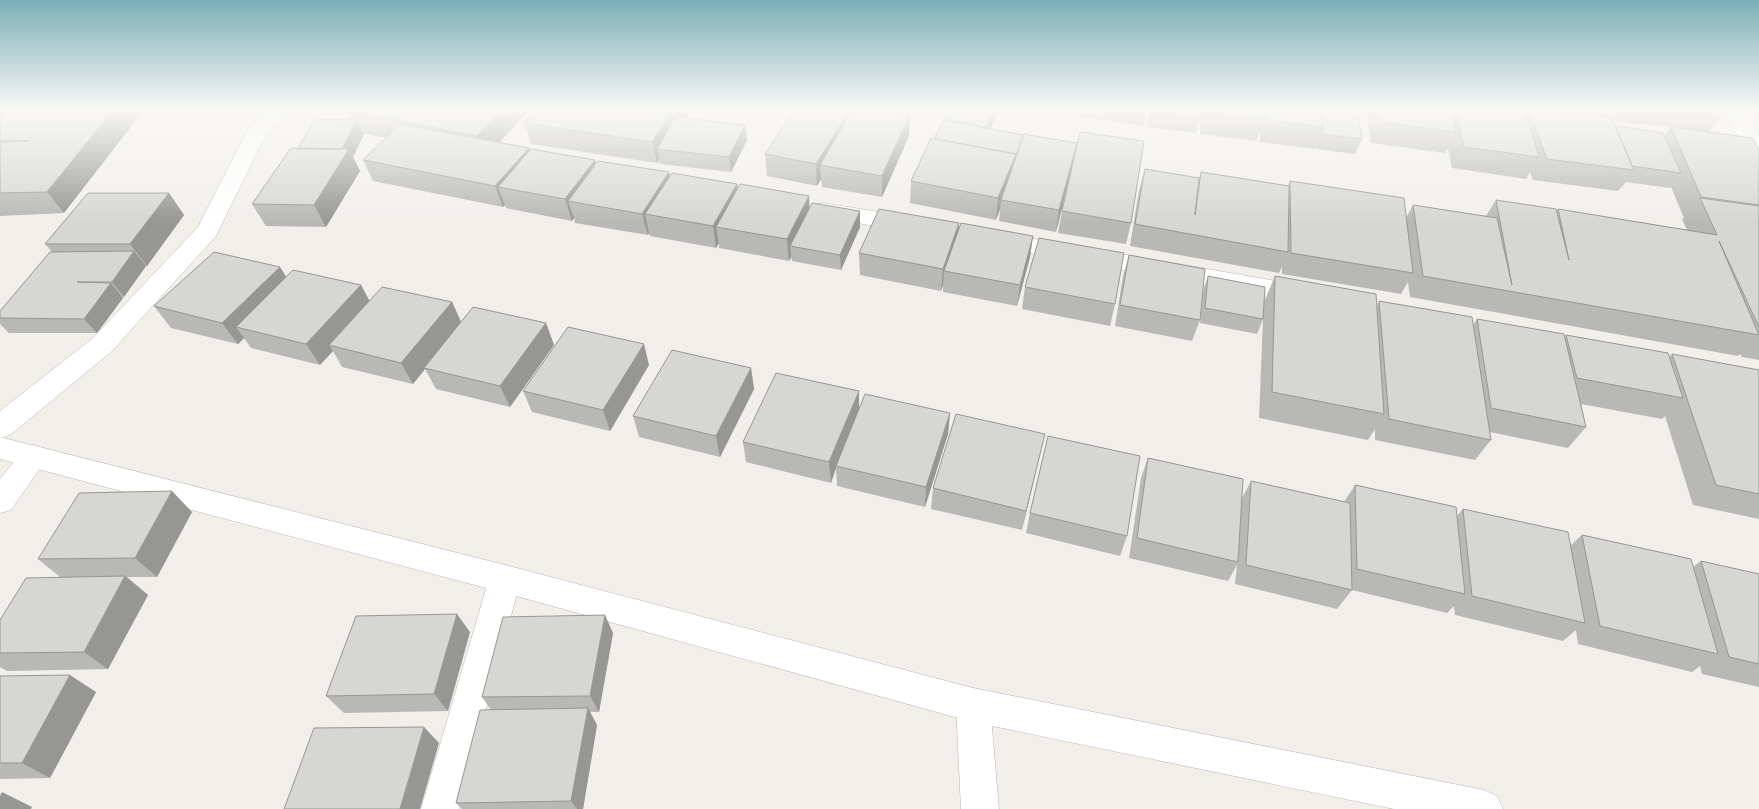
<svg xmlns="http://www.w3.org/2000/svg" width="1759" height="809" viewBox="0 0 1759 809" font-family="Commissioner,sans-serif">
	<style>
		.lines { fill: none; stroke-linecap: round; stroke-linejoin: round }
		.minor-casing { stroke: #b7b5b1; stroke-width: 1 }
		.tertiary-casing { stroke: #b7b5b1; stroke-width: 1 }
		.minor { fill: #fff; fill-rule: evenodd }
		.tertiary { fill: #fff; fill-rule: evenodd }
		.wall { fill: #b8b8b5; fill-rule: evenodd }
		.shaded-wall { fill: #969693 }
		.building { fill: #d6d6d2; stroke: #969693 }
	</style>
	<rect width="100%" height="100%" fill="#f2efeb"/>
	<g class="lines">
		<g class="minor-casing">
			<path id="minor" d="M268 110H290L267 132 216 236 111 352 10 435 0 438V411L93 338 198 227 248 129Z
				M823 203 911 217 919 220 923 225 919 230 911 233 815 215 812 210 815 205Z
				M995 232 1305 286 1314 289 1317 295 1314 301 1305 304 987 245 983 240 987 235Z
				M34 445 44 449 48 457 11 510 0 513V479L24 449Z
				M505 565 516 569 521 579 459 809H421L489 579 494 569Z
				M973 688 985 693 990 705 999 809H961L956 705 961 693Z"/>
		</g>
		<g class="tertiary-casing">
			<path id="tertiary" d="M1724 110H1744L1759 136V161L1751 160 1748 155Z
				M0 437 505 565 973 688 1484 790 1497 796 1503 809H1394L973 722 505 593 0 459Z"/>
		</g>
		<use href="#minor" class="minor"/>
		<use href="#tertiary" class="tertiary"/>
	</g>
	<path class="wall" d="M0 110 64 213 0 216Z
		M348 110H528L526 112H525L526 113 499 143 529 148V150L595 160 596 163 670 176 737 184 738 189 810 208 860 211V227L841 270 792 261 791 257 789 261 719 248V243L716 248 650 236 649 233 648 235 575 223 574 218 572 221 506 208 505 205 503 207 373 181 363 160 386 138 364 134 353 157 360 171 326 227 266 226 252 204 298 149 351 119 347 111Z
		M535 110H692L686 118 745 125 747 140 731 172 660 164 659 160 657 163 531 144 524 123Z
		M998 110 991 129 1077 143 1073 164 1056 232 999 221 1000 209 996 220 910 203 911 181 934 139 944 119Z
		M1034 110H1147L1143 126Z
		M1149 110H1357L1362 139 1355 154 1316 149V146L1315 149 1260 142V130L1256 141 1200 134V118L1196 133 1147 127Z
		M1366 110H1525L1526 114 1528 110H1526H1725L1709 132 1759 151V360L1742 357 1740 354 1738 356 1410 297 1408 282 1401 294 1282 274V267L1279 273 1130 246 1139 190 1145 169 1199 179 1201 172 1288 186 1290 181 1406 218 1413 205 1486 216 1496 200 1557 211 1558 209 1687 230 1682 219 1684 218 1671 187 1670 188 1626 182 1618 191 1533 180 1530 172 1526 179 1452 168 1448 148 1445 153 1371 143ZM1612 121 1670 127 1665 135 1615 126Z
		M1757 110H1759V120L1755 113Z
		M909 136 882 197 822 187 821 179 817 186 767 176 765 154Z
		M169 193 184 215 147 266H145H146L124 297H122L123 298 97 333H9L0 324V311L52 252 45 244Z
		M1062 211 1131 223 1126 244 1058 233Z
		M959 228 1033 236 1030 257 1017 306 943 292V285L941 291 860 275 859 253Z
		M1129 255 1200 320 1192 341 1115 326 1123 276Z
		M280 267 286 277 361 285 369 301 452 302 461 322 546 323 554 345 510 407 436 389 425 369 413 384 342 367 333 351 320 365 251 348 244 338 238 344 171 328 154 306Z
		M1208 276 1264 302 1275 276 1377 306 1379 301 1473 325 1477 319 1565 337 1566 335 1669 357 1672 354 1759 370V519L1693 505 1665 416 1662 419 1581 404 1586 427 1568 448 1490 432 1491 440 1475 460 1375 440V429L1368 440 1259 418 1263 319 1257 334 1200 323 1203 291Z
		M1025 287 1115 304 1110 326 1022 309Z
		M649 365 610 431 532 412 523 391Z
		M751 368 754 389 720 457 639 437 633 416Z
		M859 408 950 413 948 434 925 507 837 486 836 468 831 483 746 462 743 442Z
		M1040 454 1022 530 931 509 933 488Z
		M1148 458 1242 498 1251 481 1344 502 1355 485 1457 516 1463 509 1570 546 1582 535 1693 567 1701 561 1759 574V687L1702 674 1700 666 1692 672 1578 644 1576 630 1563 641 1455 615 1454 606 1447 613 1352 590 1337 609 1235 584 1237 565 1228 581 1129 558 1141 478Z
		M192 512 157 577H127L148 595 108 669 7 671 0 667V620L60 577 38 559Z
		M1030 513 1127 536 1120 556 1026 533Z
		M470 632 448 711 344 713 326 696Z
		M613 633 599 712H590L597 725 583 809H462L456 803 491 710 482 697Z
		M0 676 96 692 50 778 0 779Z"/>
	<path class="shaded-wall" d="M0 110H11L0 122Z
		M113 110H144L64 213 47 192Z
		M510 110H525L526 113 509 132 504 117Z
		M673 110 677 132 657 149 659 160 657 163 652 142Z
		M675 110H692L679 130Z
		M850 110H852L820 165 821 179 817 186 816 164Z
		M994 110H998L986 142 987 127Z
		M501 111 508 132 485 158 477 136Z
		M910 114 909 136 882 197V176Z
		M357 119 364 134 353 157 360 171 326 227 314 205Z
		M745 125 747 140 731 172 729 157Z
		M1077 143 1073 164 1056 232 1059 210Z
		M529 148 536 170 498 187 505 205 503 207 495 186Z
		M1016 154 1015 159 1001 200 1000 209 996 220 998 198Z
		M595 160 601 182 568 201 574 218 572 221 565 199Z
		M669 172 674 194 645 214 649 233 648 235 642 214Z
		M737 184 740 205 716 227 719 243 716 248 713 226Z
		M169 193 184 215 147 266 130 244Z
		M809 196 810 218 790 246 791 257 789 261 787 239Z
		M860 211V227L841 270 840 255Z
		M959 223 958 244 944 271 943 285 941 291 943 269Z
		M1033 236 1030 257 1017 306 1020 285Z
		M134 251 146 266 124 297 112 282Z
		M280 267 293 288 236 327 244 338 238 344 222 323Z
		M111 283 123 298 97 333 84 319Z
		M361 285 373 307 329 345 333 351 320 365 306 344Z
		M452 302 462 324 424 368 425 369 413 384 401 363Z
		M546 323 554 345 510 407 500 386Z
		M644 344 649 365 610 431 603 410Z
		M751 368 754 389 720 457 716 436Z
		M859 391V412L836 466V468L831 483 829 462Z
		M950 413 948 434 925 507 926 487Z
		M1045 434 1040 454 1022 530 1026 511Z
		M172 491 192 512 157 577 135 558Z
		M125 576 148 595 108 669 84 652Z
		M457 614 470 632 448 711 434 694Z
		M605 615 613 633 599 712 590 696Z
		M70 675 96 692 50 778 22 763Z
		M588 708 597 725 583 809H577L571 801Z
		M424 727 439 743 420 809H400Z
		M2 792 32 807 31 809H0V796Z"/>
	<path class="building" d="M6 110H113L47 192 0 193V142L29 141H0V116Z
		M348 110H497L501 111 477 136 347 111Z
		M497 110H510L504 117H503L501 111Z
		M535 110H673L652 142 524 123Z
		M795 110H850L816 164 765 154Z
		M852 110H882L910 114 882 176 820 165Z
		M948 110H994L987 127 944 119Z
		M1151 110H1200V118L1151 112Z
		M1206 110H1263L1264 119 1206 113Z
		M1267 110H1321L1323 127 1268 120Z
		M1321 110H1357L1362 139 1322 134V131L1323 127Z
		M1379 110H1451L1456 132 1381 122Z
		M1455 110H1525L1539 157 1464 147Z
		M1529 110H1542L1612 118 1634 170 1547 159Z
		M675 117 745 125 729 157 657 149Z
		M357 119 342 149H298L314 120Z
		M943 120 1023 135 1015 159 1016 154 934 139Z
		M400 124 529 148 495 186 363 160Z
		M1615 126 1663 133 1681 173 1632 166Z
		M1671 127 1753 138 1759 151V205L1701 197Z
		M1080 132 1144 141 1131 223 1062 211Z
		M1024 134 1077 143 1059 210 1001 200Z
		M931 138 1016 154 998 198 911 181Z
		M291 148 349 149 314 205 252 204Z
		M531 149 595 160 565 199 498 187Z
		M598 161 669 172 642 214 568 201Z
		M1145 169 1199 178 1195 215 1201 172 1289 186 1288 252 1135 224Z
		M672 173 737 184 713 226 645 214Z
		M1290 181 1404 198 1413 273 1291 253Z
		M740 184 809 196 787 239 716 227Z
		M88 193H169L130 244H45Z
		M1700 198 1759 206V327L1719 241 1759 335 1423 276 1413 205 1497 218 1512 285 1496 200 1556 209 1569 260 1558 209 1717 235Z
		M812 203 860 211 840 255 790 246Z
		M879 209 959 223 943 269 859 253Z
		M961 223 1033 236 1020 285 944 271Z
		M1039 238 1124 253 1115 304 1025 287Z
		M134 251 112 282H77L111 283 84 319 0 318V311L50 252Z
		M214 252 280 267 222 323 154 306Z
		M1129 255 1205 269 1200 320 1120 305Z
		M293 270 361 285 306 344 236 327Z
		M1208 276 1265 287 1263 319 1205 308Z
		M1275 276 1376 294 1384 414 1272 392Z
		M382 287 452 302 401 363 329 345Z
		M1379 301 1472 317 1491 440 1389 419Z
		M473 307 546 323 500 386 424 368Z
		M1477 319 1564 334 1586 427 1491 408Z
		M568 327 644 344 603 410 523 391Z
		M1566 335 1668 353 1683 398 1577 378Z
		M672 350 751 368 716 436 633 416Z
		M1672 354 1759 370V494L1716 485Z
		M776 373 859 391 829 462 743 442Z
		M865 394 950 413 926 487 836 466Z
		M956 414 1045 434 1026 511 933 488Z
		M1048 436 1140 456 1127 536 1030 513Z
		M1148 458 1243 479 1238 562 1137 538Z
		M1251 481 1350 503 1352 590 1246 565Z
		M1355 485 1456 507 1465 594 1357 569Z
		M172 491 135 558 38 559 79 493Z
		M1463 509 1568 532 1585 623 1472 596Z
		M1582 535 1691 559 1718 654 1600 626Z
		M1701 561 1759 574V664L1729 657Z
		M125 576 84 652 0 653V620L26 578Z
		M457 614 434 694 326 696 356 616Z
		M605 615 590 696 482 697 503 617Z
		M70 675 22 763H0V676Z
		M588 708 571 801 456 803 480 710Z
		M424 727 400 809H284L314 728Z"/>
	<linearGradient id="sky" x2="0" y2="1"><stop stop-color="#7bafb7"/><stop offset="0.49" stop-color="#f9f8f6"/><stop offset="1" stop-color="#f9f8f6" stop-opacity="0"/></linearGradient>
	<rect width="1759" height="223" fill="url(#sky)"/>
</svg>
